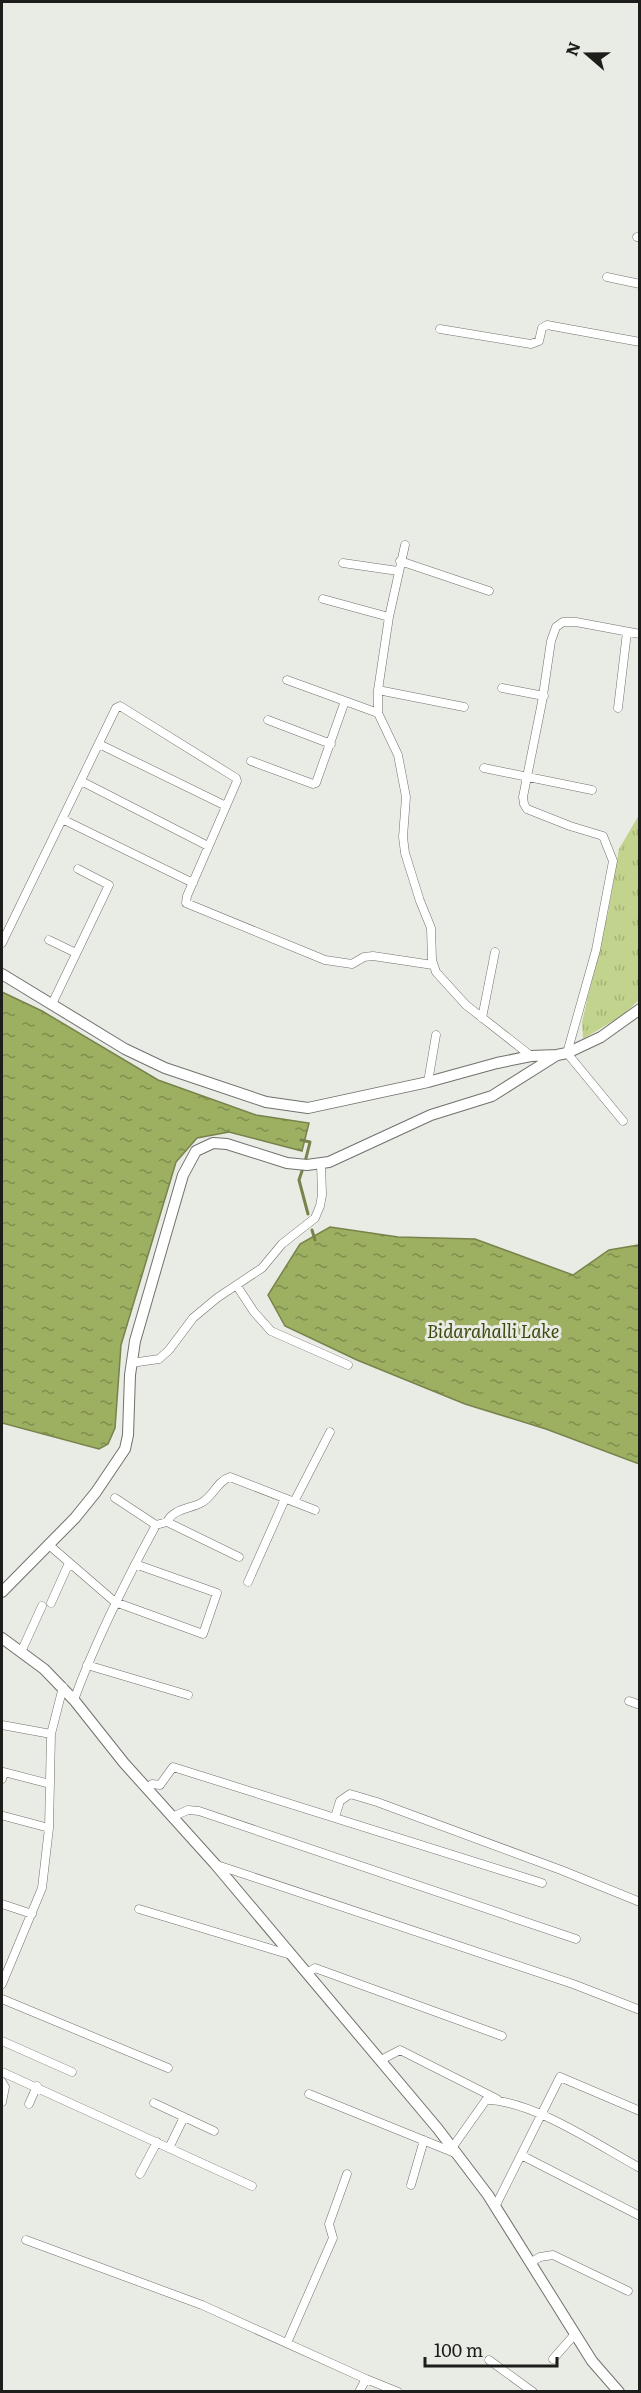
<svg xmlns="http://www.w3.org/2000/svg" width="641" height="2393" viewBox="0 0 641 2393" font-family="Literata,serif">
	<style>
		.grass { fill: url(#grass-tufts) }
		.water { fill: url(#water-ripples); stroke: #77834b; stroke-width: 1.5 }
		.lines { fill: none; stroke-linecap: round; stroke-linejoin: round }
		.stream { stroke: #77834b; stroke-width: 3 }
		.street-casing { stroke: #70726c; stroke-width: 9 }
		.secondary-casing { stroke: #70726c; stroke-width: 12 }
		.street { stroke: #fff; stroke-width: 8 }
		.secondary { stroke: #fff; stroke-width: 10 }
		.labels { text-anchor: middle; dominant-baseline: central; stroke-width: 6; stroke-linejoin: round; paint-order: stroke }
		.water-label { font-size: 18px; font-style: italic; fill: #3e490d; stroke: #e9ebe5 }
	</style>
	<defs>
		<pattern id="grass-tufts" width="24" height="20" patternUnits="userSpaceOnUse" patternTransform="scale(1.5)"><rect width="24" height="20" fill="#c1d38c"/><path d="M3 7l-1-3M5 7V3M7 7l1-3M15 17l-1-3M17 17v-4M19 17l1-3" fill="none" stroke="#a5b578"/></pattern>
		<pattern id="water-ripples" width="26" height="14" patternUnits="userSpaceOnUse" patternTransform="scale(1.5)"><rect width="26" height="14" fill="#9daf60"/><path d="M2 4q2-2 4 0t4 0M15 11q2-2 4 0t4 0" fill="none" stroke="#7f8e4e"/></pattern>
	</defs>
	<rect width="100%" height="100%" fill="#e9ebe5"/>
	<path class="grass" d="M639 815V1000L623 1015 583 1039 582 1022 608 913 619 849Z"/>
	<path class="water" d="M2 992 42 1011 158 1080 256 1115 309 1123 302 1151 229 1132 197 1138 176 1162 121 1345 115 1428 108 1444 99 1449 2 1423Z
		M330 1227 398 1237 475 1239 573 1275 609 1250 639 1245V1464L546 1429 465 1404 357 1360 285 1326 268 1295 300 1244Z"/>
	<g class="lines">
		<path class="stream" d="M301 1140 310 1142 305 1162
			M303 1168 299 1180 308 1214
			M312 1230 315 1240"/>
		<g class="street-casing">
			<path id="street" d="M637 237 640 238
				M607 277 640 284
				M440 329 531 344 539 341 542 328 547 325 640 342
				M405 545 389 617 378 690V713L398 755 406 797 403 837 405 853 420 901 431 928 432 960 436 972 466 1005 531 1056
				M400 561 489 591
				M343 563 398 571
				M323 599 389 617
				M287 680 378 713
				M502 688 544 696
				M378 690 464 707
				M618 708 627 632
				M268 720 331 744
				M99 744 226 806
				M251 761 313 784 316 783 345 701
				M484 768 592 790
				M81 781 208 846
				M62 819 193 883
				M49 940 76 953
				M2 943 116 708 120 706 236 778 237 781 187 896 186 903 325 960 352 964 364 957 373 956 433 965
				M52 1004 109 885 78 869
				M482 1018 495 952
				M428 1082 436 1035
				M623 1121 567 1053 596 950 613 861 603 836 570 826 527 809 524 804 523 797 542 702 551 641 556 627 563 622H576L640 634
				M237 1286 254 1312 271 1331 348 1365
				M131 1363 159 1359 169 1350 193 1318 217 1298 262 1268 282 1244 315 1218 320 1206 322 1195 321 1164
				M115 1498 156 1525
				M294 1502 330 1432
				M167 1522C173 1509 189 1509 201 1503 213 1497 217 1481 230 1477L315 1510
				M49 1545 115 1602 203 1634 217 1593 135 1564
				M248 1582 285 1499
				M51 1603 69 1563
				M21 1652 42 1606
				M87 1665 188 1695
				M74 1700C96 1639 125 1582 156 1525L167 1522 239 1557
				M629 1701 640 1705
				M2 1725 51 1734
				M2 1779 4 1772 50 1784
				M146 1788 152 1784 160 1785 173 1767 542 1883
				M4 1816 49 1828
				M172 1817 188 1810 199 1811 576 1939
				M335 1817 340 1801 350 1794 377 1802 561 1870 640 1902
				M217 1865 573 1984 640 2010
				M2 1904 32 1914
				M139 1909 291 1955
				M307 1973 315 1968 502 2036
				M2 1984 42 1888 49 1828 51 1734 63 1687
				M2 1999 168 2068
				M2 2041 72 2072
				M381 2060 400 2050 497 2099
				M2 2072 252 2186
				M2 2082 5 2087 2 2102
				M309 2094 455 2153
				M154 2103 214 2131
				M29 2104 37 2086
				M169 2148 184 2117
				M452 2148 486 2100C532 2100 598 2145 640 2168
				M521 2155 640 2216
				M140 2174 157 2142
				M411 2185 424 2140
				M495 2207 560 2077 640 2111
				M26 2240 202 2305 366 2379
				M530 2263 540 2257 553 2255 628 2291
				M287 2343 333 2238 329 2224 347 2174
				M553 2359 575 2334
				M489 2360 533 2392
				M359 2392 366 2379 398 2392"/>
		</g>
		<g class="secondary-casing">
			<path id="secondary" d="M2 974 125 1049 165 1068 266 1102 308 1108 428 1082 497 1063 531 1056 557 1055 567 1053 601 1037 640 1009
				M2 1592 75 1518 96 1492 125 1449 128 1435 130 1375 135 1341 183 1175 196 1151 213 1143 227 1144 287 1163 307 1165 329 1162 431 1115 492 1096 557 1055
				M2 1638 44 1669 74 1700 124 1763 215 1864 438 2129 488 2195 592 2361 619 2392"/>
		</g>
		<use href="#street" class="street"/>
		<use href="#secondary" class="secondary"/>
	</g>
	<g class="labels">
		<g class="water-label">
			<text x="493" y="1330">Bidarahalli Lake</text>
		</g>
	</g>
	<rect width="641" height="2393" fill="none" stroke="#1d1d1b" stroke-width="6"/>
	<g transform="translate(587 54) rotate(290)" stroke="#e9ebe5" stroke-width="4.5" paint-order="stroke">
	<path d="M0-4.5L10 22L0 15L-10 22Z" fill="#1d1d1b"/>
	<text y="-9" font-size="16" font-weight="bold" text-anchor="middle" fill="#1d1d1b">N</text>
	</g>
	<path d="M425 2357v9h132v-9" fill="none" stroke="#1d1d1b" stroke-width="3"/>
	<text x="434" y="2357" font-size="18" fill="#1d1d1b" stroke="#e9ebe5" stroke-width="4.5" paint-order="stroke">100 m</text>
</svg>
